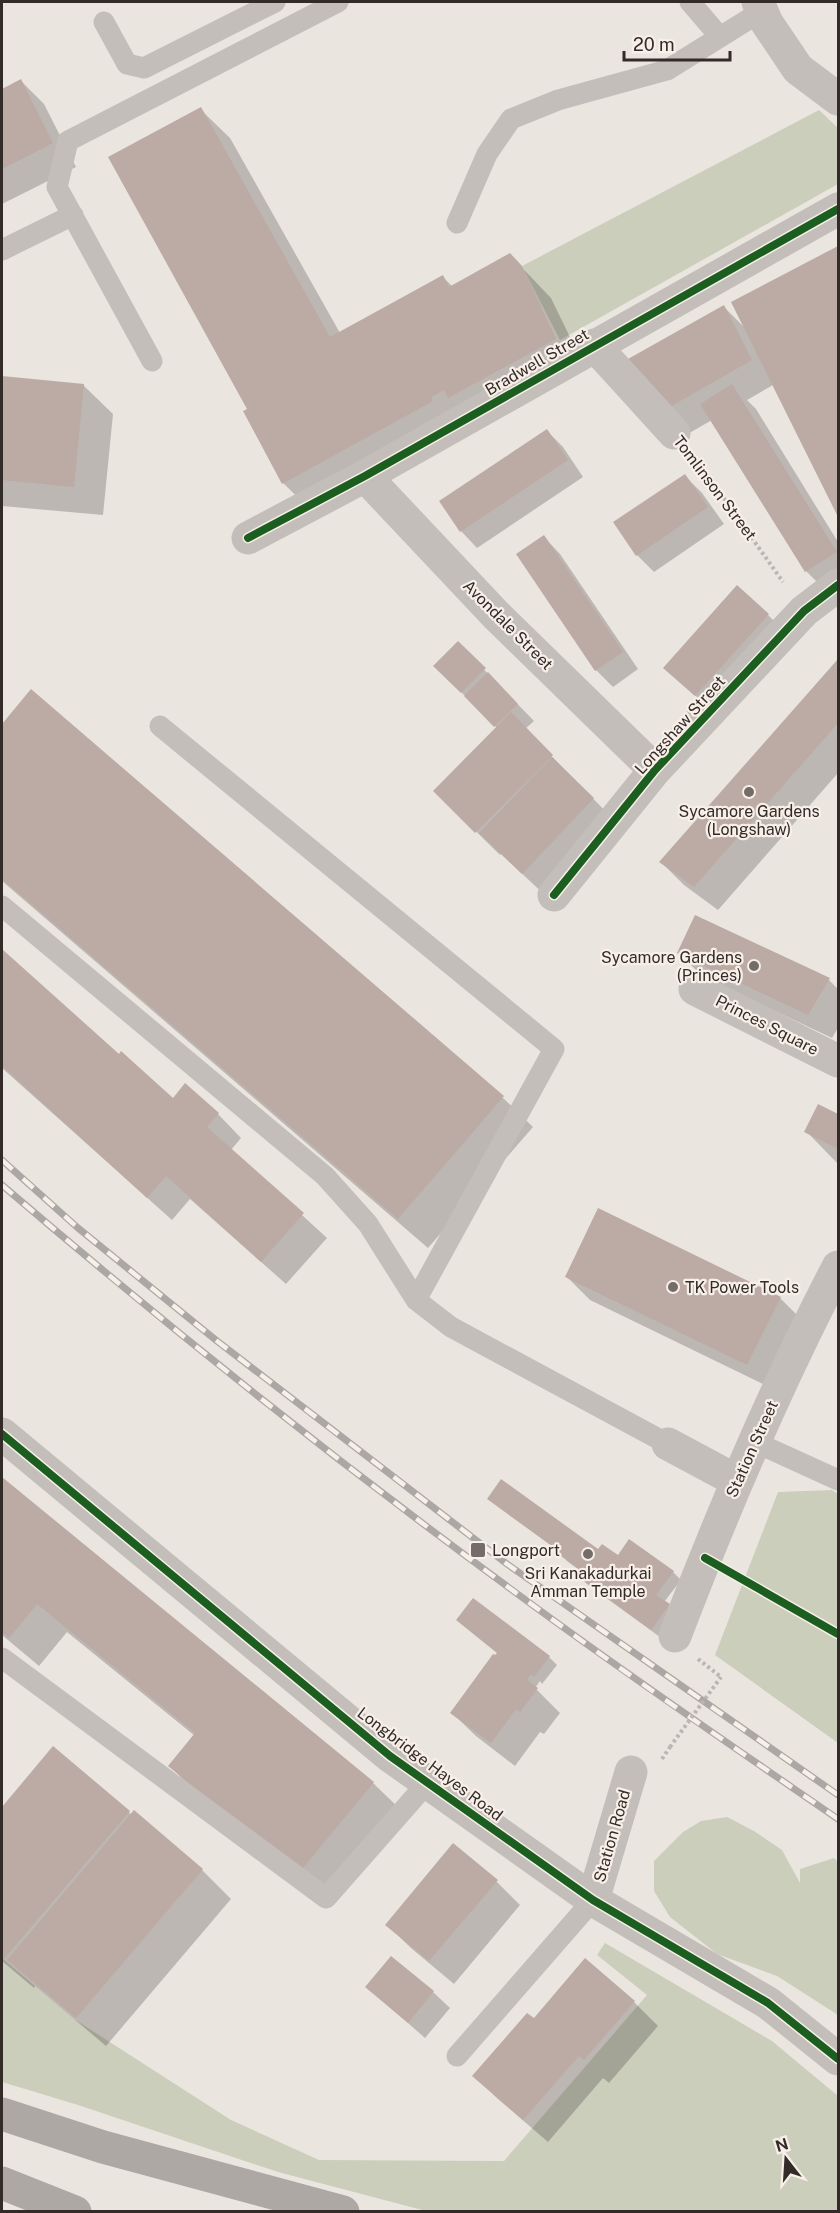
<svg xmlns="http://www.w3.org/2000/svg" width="840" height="2213" viewBox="0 0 840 2213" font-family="'Public Sans',sans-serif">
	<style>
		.green { fill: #cccebc }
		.shadow { fill: #0003 }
		.building { fill: #bcaaa4 }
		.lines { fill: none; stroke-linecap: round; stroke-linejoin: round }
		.path { stroke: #bcb6b2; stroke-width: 4; stroke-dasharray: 3 3; stroke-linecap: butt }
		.service { stroke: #c3beba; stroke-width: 21 }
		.minor { stroke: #c3beba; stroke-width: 33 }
		.trunk { stroke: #aea8a4; stroke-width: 33 }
		.rail-casing { stroke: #aba7a4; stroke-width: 7 }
		.rail { stroke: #f7efe8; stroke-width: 4.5; stroke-dasharray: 14; stroke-linecap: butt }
		.path-bridge { stroke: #bcb6b2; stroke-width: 4; stroke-dasharray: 3 3; stroke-linecap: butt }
		.cycleway-casing { stroke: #f7efe8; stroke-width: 11 }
		.cycleway { stroke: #1b5e20; stroke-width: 8 }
		.poi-dot { fill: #736c68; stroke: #f7efe8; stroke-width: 2 }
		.labels { text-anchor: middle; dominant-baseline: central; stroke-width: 4.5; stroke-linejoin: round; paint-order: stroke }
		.street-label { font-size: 16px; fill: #332b28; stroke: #f7efe8 }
		.poi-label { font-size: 16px; fill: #332b28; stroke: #f7efe8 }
	</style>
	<rect width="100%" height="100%" fill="#ebe5e0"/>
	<path class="green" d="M819 110 838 128V184L560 340 522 266Z
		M832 1490 838 1494V1743L715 1655 778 1492Z
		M727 1817 754 1831 782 1850 800 1883V1869L834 1858 838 1862V2015L777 1976 717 1954 670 1917 654 1891V1861L683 1832 701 1821Z
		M605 1943 772 2041 838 2096V2211H426L278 2172 78 2105 2 2082V1958L74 2019 231 2120 319 2160 504 2161 647 1995 597 1955Z"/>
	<path class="shadow" d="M21 81 44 104 76 167 2 204V90Z
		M200 109 230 138 340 333 443 277 453 287 510 255 551 298 585 368 313 512 283 483 249 410Z
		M838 248V514L773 385 747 400 756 409 838 542V589L830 595 806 571 712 420 686 435 662 412 724 307 745 328 733 303Z
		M2 377 83 385 113 414 103 515 2 506Z
		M547 431 563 447 583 477 477 548 461 531Z
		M685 476 702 493 724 524 654 572 637 555Z
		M544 537 560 554 638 669 613 687 596 670 518 554Z
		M768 615 784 631 713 712 665 668Z
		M458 643 534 721 525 729 617 823 547 897 501 854 500 855 435 791 497 728 435 666Z
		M838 662V773L718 910 684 885 661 862Z
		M31 691 503 1098 533 1127 428 1248 2 881V726Z
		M696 917 829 980 838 989V1028L832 1038 703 977 679 953Z
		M2 951 119 1056 173 1100 218 1114 241 1138 231 1150 327 1238 286 1284 190 1199 172 1220 2 1068Z
		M818 1106 838 1116V1164L806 1131Z
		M566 1276 780 1298 804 1322 771 1388 590 1300Z
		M2 1479 373 1783 403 1812 329 1902 199 1796 170 1766 195 1736 67 1632 39 1666 2 1635Z
		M497 1506 598 1551 673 1572 681 1580 664 1602 677 1613 660 1637 587 1584 579 1576 582 1572 567 1561 560 1552Z
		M549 1657 557 1665 542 1684 540 1681 535 1688 560 1713 544 1734 540 1732 515 1766 476 1736 452 1713Z
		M53 1748 132 1815 202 1870 231 1899 106 2046 35 1986 34 1988 2 1961V1809Z
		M496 1881 520 1905 454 1984 411 1948 387 1925Z
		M585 1960 634 2002 658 2026 609 2083 603 2078 548 2142 498 2099 474 2076 534 2020Z
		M367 1987 433 1992 450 2008 425 2038Z"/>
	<path class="building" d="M21 79 53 143 2 169V89Z
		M201 107 330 337 443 275 449 287 510 253 522 266 556 339 448 398 444 390 431 397 433 401 282 484 243 411 247 409 108 157Z
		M838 246V517L731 302Z
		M724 305 752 360 661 412 628 359Z
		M2 376 84 384 74 487 2 480Z
		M732 384 837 552 805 572 700 404Z
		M547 429 568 460 460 532 439 501Z
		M685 474 708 507 636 556 613 522Z
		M544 535 623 652 595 671 516 554Z
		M737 585 769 614 695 696 663 668Z
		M458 641 486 668 461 693 433 666Z
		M838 659V723L694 887 659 862Z
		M488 672 518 704 494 727 464 696Z
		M31 689 504 1096 398 1219 2 879V724Z
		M511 712 553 755 475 833 433 791Z
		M552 757 594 798 522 874 479 833Z
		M695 915 830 978 808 1015 677 953Z
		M2 949 119 1054 121 1051 173 1098 185 1083 219 1113 207 1127 304 1213 261 1262 166 1176 147 1198 2 1066Z
		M818 1104 838 1114V1149L804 1132Z
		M598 1208 781 1297 747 1365 565 1277Z
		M2 1477 374 1782 299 1873 168 1766 195 1733 37 1604 9 1638 2 1632Z
		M501 1479 598 1549 602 1544 618 1555 629 1539 674 1571 656 1595 670 1604 651 1630 577 1576 581 1571 557 1553 559 1551 487 1499Z
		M473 1598 550 1656 534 1677 531 1674 527 1680 538 1688 520 1712 516 1709 491 1743 450 1713 493 1654 495 1655 497 1653 456 1620Z
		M53 1746 130 1811 3 1960 2 1959V1807Z
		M134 1810 203 1869 76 2018 7 1960Z
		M453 1843 498 1880 429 1961 385 1925Z
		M391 1956 434 1991 408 2023 365 1987Z
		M585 1958 635 2001 584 2060 579 2056 523 2120 472 2076 527 2013 534 2018Z"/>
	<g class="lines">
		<path class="path" d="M696 459 783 582
			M698 1659 721 1677
			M662 1759 670 1747"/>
		<path class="service" d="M690 2 720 37
			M104 22 127 64 144 68 275 2
			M457 223 487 154 511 119 558 100 667 70 762 11
			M2 250 73 215
			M152 361 57 187 68 141 338 2
			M160 726 554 1049 416 1300
			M2 906 325 1176 368 1224 416 1300 451 1327 668 1444
			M755 1442 838 1480
			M2 1658 326 1898 428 1782
			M457 2056 593 1900"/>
		<path class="minor" d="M758 2 767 23 798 69 838 99
			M594 345 674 433
			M365 476 496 615 655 770
			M248 538 365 476 838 209
			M554 895 655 770 804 611 838 585
			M695 989 838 1061
			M2 1434 390 1756 593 1900 768 2003 838 2059
			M668 1444 737 1481
			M675 1636C723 1510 776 1386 838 1267
			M593 1900 631 1772"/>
		<path class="trunk" d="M2 2114 103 2147 343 2212
			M2 2183 75 2212"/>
		<g class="rail-casing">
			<path id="rail" d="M2 1160 78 1228 217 1341 507 1564 838 1795
				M2 1185C170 1329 344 1467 523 1598 626 1674 732 1746 838 1819"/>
		</g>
		<use href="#rail" class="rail"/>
		<path class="path-bridge" d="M670 1747 721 1677"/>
		<g class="cycleway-casing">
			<path id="cycleway" d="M248 538 365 476 838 209
				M554 895 655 770 804 611 838 585
				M2 1434 390 1756 593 1900 768 2003 838 2059
				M705 1558 838 1634"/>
		</g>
		<use href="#cycleway" class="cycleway"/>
	</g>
	<g class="poi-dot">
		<circle cx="749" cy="792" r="6"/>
		<circle cx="754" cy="966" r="6"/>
		<circle cx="673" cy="1287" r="6"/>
		<rect x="470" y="1542" width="16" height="16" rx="3"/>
		<circle cx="588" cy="1554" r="6"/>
	</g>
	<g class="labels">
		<g class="street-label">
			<text transform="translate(537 362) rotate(-30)">Bradwell Street</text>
			<text transform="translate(715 488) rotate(53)">Tomlinson Street</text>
			<text transform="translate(508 625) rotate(45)">Avondale Street</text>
			<text transform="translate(680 725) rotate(-48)">Longshaw Street</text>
			<text transform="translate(767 1025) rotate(27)">Princes Square</text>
			<text transform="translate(752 1449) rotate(-66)">Station Street</text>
			<text transform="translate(430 1764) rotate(37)">Longbridge Hayes Road</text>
			<text transform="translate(612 1836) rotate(-74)">Station Road</text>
		</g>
		<g class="poi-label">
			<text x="749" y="811">Sycamore Gardens<tspan x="749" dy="18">(Longshaw)</tspan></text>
			<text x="742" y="957" text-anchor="end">Sycamore Gardens<tspan x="742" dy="18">(Princes)</tspan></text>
			<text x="685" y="1287" text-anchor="start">TK Power Tools</text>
			<text x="492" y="1550" text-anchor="start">Longport</text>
			<text x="588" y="1573">Sri Kanakadurkai<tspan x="588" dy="18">Amman Temple</tspan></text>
		</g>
	</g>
	<rect width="840" height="2213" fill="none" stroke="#332b28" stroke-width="6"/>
	<g transform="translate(786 2159) rotate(343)" stroke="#f7efe8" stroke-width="4.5" paint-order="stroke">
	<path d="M0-4.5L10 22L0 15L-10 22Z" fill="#332b28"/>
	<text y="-9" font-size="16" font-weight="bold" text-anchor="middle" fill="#332b28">N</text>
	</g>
	<path d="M624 51v9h106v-9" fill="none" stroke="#332b28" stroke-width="3"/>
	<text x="633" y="51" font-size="18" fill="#332b28" stroke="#f7efe8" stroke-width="4.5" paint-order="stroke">20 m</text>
</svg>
